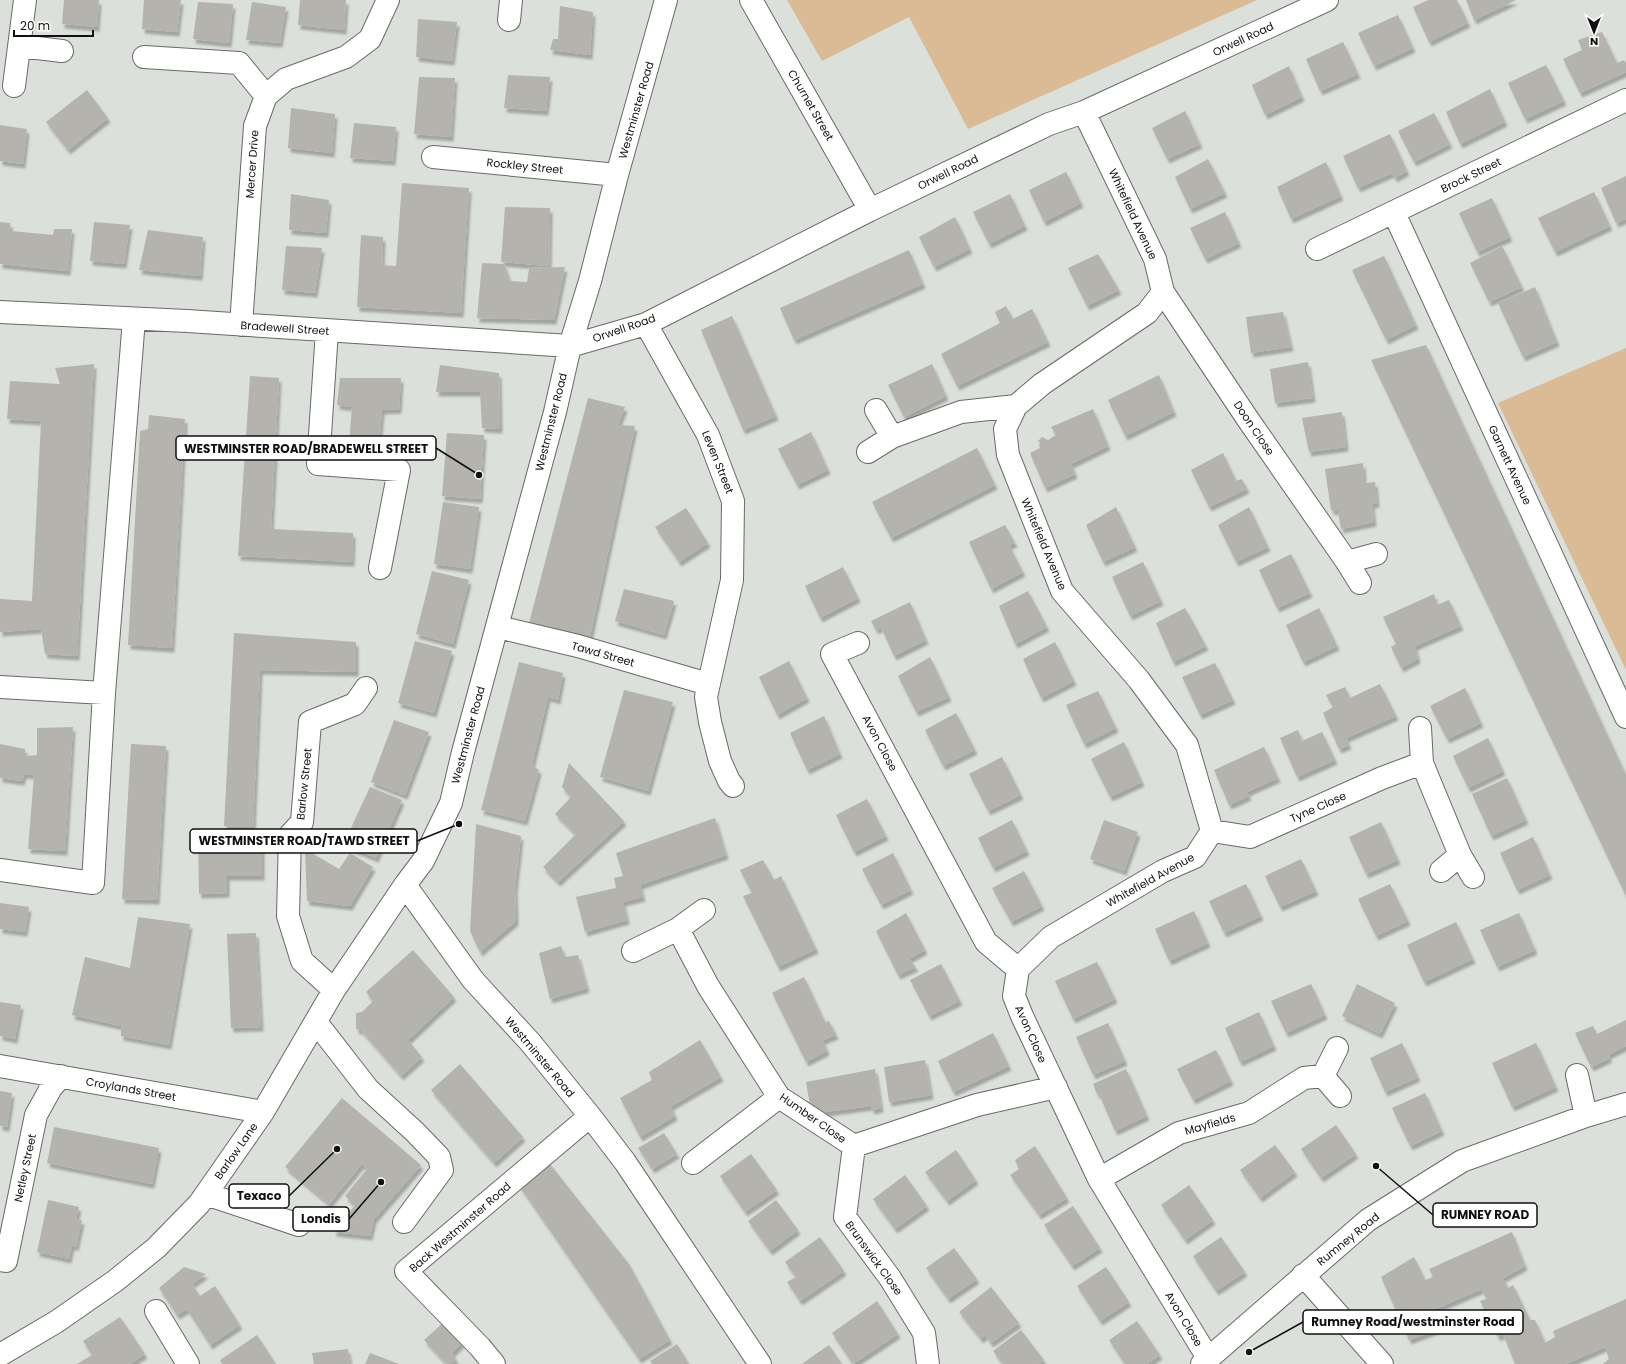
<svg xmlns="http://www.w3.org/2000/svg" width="1626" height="1364" viewBox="0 0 1626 1364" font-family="Poppins,sans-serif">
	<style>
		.green { fill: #dbba96 }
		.building { fill: #b4b3ae; filter: url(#shadow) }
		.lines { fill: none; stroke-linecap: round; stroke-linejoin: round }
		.minor-casing { stroke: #676a66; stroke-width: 24 }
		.minor { stroke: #fff; stroke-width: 22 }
		.labels { text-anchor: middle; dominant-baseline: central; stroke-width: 3; stroke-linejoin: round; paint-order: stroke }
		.street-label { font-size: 11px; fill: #0f100f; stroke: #fff }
		.leader { fill: none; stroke: #0f100f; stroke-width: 1.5 }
		.callout-dot { fill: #0f100f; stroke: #fff; stroke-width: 1.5 }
		.callout { fill: #fff; stroke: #0f100f; stroke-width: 1.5 }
		.callout-label { font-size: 12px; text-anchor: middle; font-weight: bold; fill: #0f100f }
	</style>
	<defs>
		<filter id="shadow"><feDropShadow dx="2.5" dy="4.5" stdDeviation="1" flood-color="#0004"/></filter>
	</defs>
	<rect width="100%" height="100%" fill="#dce0db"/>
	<path class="green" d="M787 0H1257L968 129 909 17 822 61Z
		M1626 348V670L1498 403Z"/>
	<path class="building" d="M64 0H99L97 27 62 24Z
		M144 0H181L177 32 142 29Z
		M300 0H346L344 30 298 25Z
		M1428 0H1457L1468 23 1429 42 1413 7Z
		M1466 0H1516L1474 20Z
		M198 2 233 4 229 43 193 39Z
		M252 2 286 7 280 43 246 40Z
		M560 6 593 12 590 55 550 50 553 39H558Z
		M1398 15 1413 48 1374 66 1358 33Z
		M418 19 457 22 452 61 416 57Z
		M1602 32 1617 63 1624 60 1626 63V72L1580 93 1563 59 1582 50 1578 40Z
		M1343 42 1358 74 1320 91 1306 59Z
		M1546 65 1564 101 1525 119 1508 83Z
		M1289 66 1302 97 1265 115 1252 85Z
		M508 75 550 77 546 111 504 108Z
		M419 77 455 78 451 137 414 134Z
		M1490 89 1505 122 1460 144 1446 112Z
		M87 90 108 118 68 150 46 122Z
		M291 108 335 114 332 153 288 148Z
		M1185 111 1200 144 1167 159 1152 128Z
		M1434 113 1450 144 1414 162 1398 131Z
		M354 123 396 127 393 161 350 158Z
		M0 125 27 129 23 164 0 161Z
		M1390 134 1407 171 1395 178 1392 173 1358 188 1343 156Z
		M1208 159 1225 193 1190 209 1175 177Z
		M1326 162 1341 196 1291 219 1277 187Z
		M1066 172 1081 203 1044 222 1029 190Z
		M1626 176V219L1616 223 1601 188Z
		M402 183 469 188 461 313 357 307 361 235 383 237 382 265 396 266Z
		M1594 192 1610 226 1555 252 1538 218Z
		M291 194 329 200 326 233 289 230Z
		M1010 194 1025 226 989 244 973 212Z
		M1492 198 1510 237 1477 252 1459 213Z
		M505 207 550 208 549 266 501 262Z
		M1225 212 1239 243 1205 259 1190 228Z
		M955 217 970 249 934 267 919 237Z
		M0 222 10 223 11 231 53 235 54 229H72L68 271 0 264Z
		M94 222 130 225 124 264 90 261Z
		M148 230 203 237 200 276 139 270Z
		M286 246 322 248 315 293 282 290Z
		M1502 246 1522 287 1489 302 1470 263Z
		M909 250 923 284 794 340 780 308Z
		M1098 254 1119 290 1087 306 1068 268Z
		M1384 256 1416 325 1386 340 1352 270Z
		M482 263 504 264 510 281 527 282 529 268 565 267 554 320 477 318Z
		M1535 287 1557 342 1523 357 1498 303Z
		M1006 306 1013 319 1032 309 1048 342 957 386 941 354 1000 323 995 312Z
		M1283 312 1291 347 1251 353 1246 317Z
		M732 316 776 416 743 430 701 330Z
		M1426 345 1626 775V896L1371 360Z
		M1308 362 1313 398 1275 403 1270 369Z
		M94 364 77 656 45 654 41 629 0 632V599L32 601 41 421 7 419 10 381 60 384 55 368Z
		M932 364 946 396 904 417 888 385Z
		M440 365 499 373 500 429 482 428 480 392H436Z
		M1159 375 1174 412 1125 436 1108 400Z
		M250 376 279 378 271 529 353 533 352 562 238 556Z
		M340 378H401L399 409 382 410 379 444 349 442 352 407 337 405Z
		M588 398 625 407 618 425 635 426 590 637 529 623Z
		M1093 409 1108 446 1071 464 1075 474 1045 488 1030 453 1040 448 1039 445 1040 443 1038 441 1042 437 1048 440 1056 435 1051 427Z
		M1342 412 1346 447 1309 452 1302 418Z
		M149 415 185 419 172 648 128 645 140 431 148 429Z
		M811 432 828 470 797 485 778 449Z
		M447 433 484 435 480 499 442 496Z
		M977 448 995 485 891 538 872 502Z
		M1223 453 1236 481 1242 479 1247 489 1209 507 1191 470Z
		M1363 463 1364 483 1375 482 1377 503 1372 504 1374 522 1341 529 1338 511 1331 510 1325 469Z
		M443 502 479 507 470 569 434 564Z
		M1116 507 1135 547 1103 562 1086 525Z
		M1249 507 1268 547 1236 562 1218 525Z
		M686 508 708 543 679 562 655 527Z
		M1005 525 1015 543 1009 545 1023 572 991 589 969 542Z
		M1291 554 1310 593 1277 608 1259 570Z
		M1143 562 1161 601 1130 616 1112 577Z
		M843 567 858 598 820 618 805 586Z
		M432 571 469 580 453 644 416 634Z
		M624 589 674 601 664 635 615 621Z
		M1028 591 1047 627 1015 644 999 606Z
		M1434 594 1437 605 1449 600 1461 626 1415 646 1418 659 1401 668 1391 647 1396 644 1383 617Z
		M910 602 926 640 894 656 881 627 876 630 871 621Z
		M1185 608 1206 646 1173 662 1156 623Z
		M1319 608 1337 646 1303 662 1286 625Z
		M234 633 356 642V672L260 670 253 827 224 826Z
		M415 641 452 651 434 713 398 703Z
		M1055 642 1074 681 1041 698 1023 659Z
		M930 657 949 697 916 712 898 676Z
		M789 661 807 698 777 715 759 677Z
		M519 662 563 673 558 700 548 697 532 765 539 770 525 821 481 810Z
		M1215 663 1233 700 1200 715 1182 677Z
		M1380 684 1396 716 1346 738 1349 745 1339 749 1323 713 1333 707 1326 695 1345 687 1350 698Z
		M1465 688 1481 723 1447 739 1430 706Z
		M624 690 673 702 648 791 600 777Z
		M1098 691 1116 728 1084 744 1066 705Z
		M956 713 975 750 943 766 925 730Z
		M824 716 840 754 807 770 790 733Z
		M394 720 429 732 405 795 371 782Z
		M73 727 65 851 28 849 34 775 24 774 22 781 0 778V744L25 749V756L37 755V728Z
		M1298 730 1302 741 1322 732 1335 760 1297 777 1280 738Z
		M1488 738 1503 771 1468 788 1453 756Z
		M1124 742 1142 782 1110 797 1091 759Z
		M131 744 166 746 157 900 122 899Z
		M1264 747 1278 778 1247 792 1249 796 1229 805 1214 770Z
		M1002 757 1021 795 988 811 969 774Z
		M569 763 624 821 558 882 543 867 576 834 555 814 571 797 562 787Z
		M1507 778 1526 820 1491 836 1472 794Z
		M370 787 402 800 376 858 343 845Z
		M867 799 886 836 854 852 836 815Z
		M715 818 726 855 640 885 643 897 623 902 627 920 585 932 576 897 616 888 614 878 623 876 616 853Z
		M1012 820 1027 851 993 868 978 838Z
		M1104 820 1138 832 1124 871 1090 859Z
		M1381 822 1398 860 1366 874 1349 837Z
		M476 824 521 836 515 888 516 921 480 952 470 931Z
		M221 834 222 843 262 842V876H227V893L199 894 198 835Z
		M1533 837 1550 875 1517 890 1500 853Z
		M305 849 339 869 350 853 373 867 350 906 307 901Z
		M893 853 911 890 881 905 862 869Z
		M1301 859 1316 891 1280 907 1265 876Z
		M763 860 774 880 781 876 816 949 778 967 743 896 752 893 740 870Z
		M1024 871 1042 906 1011 922 992 888Z
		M1246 884 1261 916 1224 933 1209 901Z
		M1390 884 1408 921 1376 936 1358 899Z
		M0 903 29 907 25 932 0 929Z
		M1194 911 1208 943 1169 961 1155 929Z
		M906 913 925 950 909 959 916 967 898 975 876 931Z
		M1519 913 1535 950 1497 967 1480 930Z
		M138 917 190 924 169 1045 121 1036V1026L72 1015 85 957 130 968Z
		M1456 922 1473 959 1424 982 1407 945Z
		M256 933 261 1027 231 1028 227 934Z
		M561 946 565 957 578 955 587 988 550 999 539 953Z
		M413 950 454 997 408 1040 422 1057 401 1076 361 1030 356 1029V1013L362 1012 373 1001 366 992Z
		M1097 962 1115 999 1073 1019 1055 981Z
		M941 964 960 1001 929 1016 910 980Z
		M804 977 825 1022 829 1021 836 1035 823 1040 827 1051 806 1062 772 993Z
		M1311 984 1325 1015 1286 1033 1271 1001Z
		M1357 984 1395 1003 1380 1034 1342 1016Z
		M0 1002 21 1005 15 1039 0 1036Z
		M1259 1012 1274 1046 1240 1062 1225 1028Z
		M1626 1020V1046L1608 1055 1610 1058 1591 1067 1575 1033 1593 1026 1597 1034Z
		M1108 1023 1125 1061 1093 1075 1076 1037Z
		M993 1033 1009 1066 953 1092 938 1061Z
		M700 1040 721 1077 671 1106 675 1116 640 1137 620 1098 652 1080 649 1072Z
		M1402 1043 1418 1077 1385 1092 1370 1058Z
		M1536 1043 1556 1087 1512 1107 1492 1063Z
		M1216 1050 1231 1081 1193 1100 1177 1069Z
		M925 1060 931 1095 889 1102 884 1067Z
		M460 1064 523 1137 494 1163 431 1090Z
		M875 1069 881 1108 872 1110 871 1106 818 1113 815 1104 810 1105 806 1082Z
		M1126 1069 1147 1116 1115 1131 1099 1094H1097L1093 1084Z
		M0 1091 12 1093 7 1127 0 1126Z
		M1425 1093 1442 1131 1410 1146 1392 1108Z
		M342 1098 421 1165 374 1219 370 1236 334 1232 336 1213 347 1215 355 1205 345 1196 367 1169 362 1164 329 1204 285 1167Z
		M1336 1125 1356 1154 1321 1178 1301 1149Z
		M54 1127 159 1148 152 1184 47 1163Z
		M664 1133 677 1154 652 1169 638 1148Z
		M1275 1145 1295 1172 1260 1198 1240 1170Z
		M1035 1146 1067 1198 1039 1215 1010 1175 1019 1169 1015 1160Z
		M956 1150 976 1180 947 1201 925 1172Z
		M751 1154 777 1190 745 1212 720 1176Z
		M546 1159 629 1264 670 1340 639 1359 518 1184Z
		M905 1175 927 1206 895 1229 873 1199Z
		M1189 1185 1213 1220 1185 1240 1161 1205Z
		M48 1200 79 1207 76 1219 82 1220 76 1247 72 1245 69 1259 37 1252Z
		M776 1200 798 1230 770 1251 748 1221Z
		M1073 1206 1100 1248 1072 1266 1044 1225Z
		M1512 1232 1525 1266 1503 1278 1508 1288 1513 1285 1530 1320H1535L1545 1343 1555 1337 1553 1331 1626 1299V1364H1603L1609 1359 1605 1347 1566 1364H1515L1503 1334 1498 1337 1480 1301 1486 1299 1482 1289 1433 1310 1444 1327 1409 1340 1381 1277 1414 1257 1425 1280 1433 1277 1429 1269Z
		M820 1237 844 1271 800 1301 787 1282 796 1277 785 1262Z
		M1221 1237 1245 1272 1216 1291 1193 1256Z
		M954 1248 977 1279 948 1299 926 1268Z
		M184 1267 206 1274 192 1284 200 1296 215 1286 240 1325 210 1345 187 1309 177 1315 159 1288Z
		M1106 1267 1129 1302 1100 1321 1077 1286Z
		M991 1287 1019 1323 991 1343 985 1335 981 1339 959 1312Z
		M877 1301 898 1334 853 1364 832 1333Z
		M120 1317 145 1354 130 1364H77L92 1355 83 1341Z
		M445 1321 462 1343 452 1353 456 1359 450 1364H447L424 1340Z
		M1137 1321 1160 1355 1147 1364H1125L1109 1340Z
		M1021 1330 1044 1360 1039 1364H1003L993 1351Z
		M257 1335 276 1364H222L220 1360Z
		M677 1344 689 1364H652L650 1361Z
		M829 1345 842 1364H802L810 1358Z
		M348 1349 350 1364H314L312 1353Z
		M370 1353 386 1359 399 1364H365Z"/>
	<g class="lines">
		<g class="minor-casing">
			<path id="minor" d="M751 0 870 210
				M509 20 511 0
				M20 46 62 51
				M144 57 239 63 266 96
				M14 86 25 0
				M433 157 617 175
				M1394 213 1626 717
				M1317 249 1626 100
				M1163 292 1247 418 1347 562 1360 583
				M0 312 187 321 570 346 646 324 870 210 1049 124 1084 112 1327 0
				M646 324 708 435 733 501 732 580 706 697 710 722 720 761 729 781 733 786
				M241 325 255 126 266 96 286 79 346 57 370 39 388 0
				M327 331 318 464 399 470 380 568
				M876 410 892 437
				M868 452 892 437 961 412 1016 406
				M1347 562 1376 554
				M498 627 578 646 708 684
				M858 643 832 654 986 942 1018 969 1014 996 1022 1016 1099 1179 1208 1358
				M0 687 104 693
				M1422 763 1460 855 1473 877
				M1212 831 1250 837 1382 778 1422 763 1420 728
				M0 870 93 883 104 693 134 319
				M1441 871 1460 855
				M405 885 473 980 530 1042 590 1116 625 1162 760 1364
				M678 929 708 986 779 1097 854 1146 977 1105 1056 1087
				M633 951 678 929 704 910
				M1018 969 1051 937 1163 871 1195 857 1212 831 1187 745 1139 680 1062 591 1008 455 1005 429 1016 406 1042 384 1147 313 1163 292 1155 259 1084 112
				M334 990 302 961 288 916 290 835 302 822 310 722 355 704 366 688
				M316 1022 368 1089 415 1132 439 1157 442 1170 404 1222
				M1337 1048 1323 1076 1340 1096
				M0 1066 263 1112
				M1577 1075 1586 1116
				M854 1146 845 1217 890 1278 924 1333 928 1364
				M693 1163 779 1097
				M1099 1179 1179 1133 1249 1113 1304 1078 1323 1076
				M206 1194 299 1225
				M0 1260 6 1261 36 1115 51 1088 61 1076
				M1303 1275 1382 1364
				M156 1311 188 1364
				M0 1355 56 1322 115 1281 156 1248 199 1204 263 1112 334 990 405 885 423 861 451 803 463 752 555 412 570 346 590 281 617 175 666 0
				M494 1364 480 1347 406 1271 590 1116
				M1202 1364 1368 1220 1462 1161 1586 1116 1626 1104"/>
		</g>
		<use href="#minor" class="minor"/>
	</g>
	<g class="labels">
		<g class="street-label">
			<text transform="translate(1243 39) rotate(-25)">Orwell Road</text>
			<text transform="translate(811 105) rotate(60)">Churnet Street</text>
			<text transform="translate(636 110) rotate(-74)">Westminster Road</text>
			<text transform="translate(252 164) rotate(-86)">Mercer Drive</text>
			<text transform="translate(525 166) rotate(6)">Rockley Street</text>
			<text transform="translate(948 172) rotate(-26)">Orwell Road</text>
			<text transform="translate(1471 175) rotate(-26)">Brock Street</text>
			<text transform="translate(1133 214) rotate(65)">Whitefield Avenue</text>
			<text transform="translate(285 328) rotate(4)">Bradewell Street</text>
			<text transform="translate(624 328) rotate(-19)">Orwell Road</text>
			<text transform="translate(551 422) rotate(-76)">Westminster Road</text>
			<text transform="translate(1254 428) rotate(56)">Doon Close</text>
			<text transform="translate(718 462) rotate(68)">Leven Street</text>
			<text transform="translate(1510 465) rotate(65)">Garnett Avenue</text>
			<text transform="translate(1044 544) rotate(67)">Whitefield Avenue</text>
			<text transform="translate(603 654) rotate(16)">Tawd Street</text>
			<text transform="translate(468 735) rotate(-75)">Westminster Road</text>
			<text transform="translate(880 743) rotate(62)">Avon Close</text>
			<text transform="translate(304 784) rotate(-84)">Barlow Street</text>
			<text transform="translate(1318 807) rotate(-24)">Tyne Close</text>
			<text transform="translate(1150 880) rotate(-29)">Whitefield Avenue</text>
			<text transform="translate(1031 1034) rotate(66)">Avon Close</text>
			<text transform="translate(540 1057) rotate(50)">Westminster Road</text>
			<text transform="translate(131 1089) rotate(10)">Croylands Street</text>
			<text transform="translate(813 1118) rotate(35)">Humber Close</text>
			<text transform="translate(1210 1124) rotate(-16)">Mayfields</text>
			<text transform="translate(236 1151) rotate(-55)">Barlow Lane</text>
			<text transform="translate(25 1168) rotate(-78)">Netley Street</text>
			<text transform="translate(460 1227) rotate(-41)">Back Westminster Road</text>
			<text transform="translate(1348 1239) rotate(-39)">Rumney Road</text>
			<text transform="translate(874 1258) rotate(54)">Brunswick Close</text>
			<text transform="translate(1184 1319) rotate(59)">Avon Close</text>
		</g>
	</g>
	<path class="leader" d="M479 475L436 448M459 824L417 841M337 1149L289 1196M1376 1166L1433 1215M381 1182L349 1219M1249 1352L1303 1322"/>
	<g class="callout-dot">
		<circle cx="479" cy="475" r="4"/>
		<circle cx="459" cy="824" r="4"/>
		<circle cx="337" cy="1149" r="4"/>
		<circle cx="1376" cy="1166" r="4"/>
		<circle cx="381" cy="1182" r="4"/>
		<circle cx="1249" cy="1352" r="4"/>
	</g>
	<g class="callout">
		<rect x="176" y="436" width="260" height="24" rx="4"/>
		<rect x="190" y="829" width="227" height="24" rx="4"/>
		<rect x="229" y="1184" width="60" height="24" rx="4"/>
		<rect x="1433" y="1203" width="104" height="24" rx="4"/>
		<rect x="293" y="1207" width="56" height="24" rx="4"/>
		<rect x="1303" y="1310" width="220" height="24" rx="4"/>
	</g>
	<g class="callout-label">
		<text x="306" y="453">WESTMINSTER ROAD/BRADEWELL STREET</text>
		<text x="304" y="845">WESTMINSTER ROAD/TAWD STREET</text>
		<text x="259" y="1200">Texaco</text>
		<text x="1485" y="1219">RUMNEY ROAD</text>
		<text x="321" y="1223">Londis</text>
		<text x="1413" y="1326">Rumney Road/westminster Road</text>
	</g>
	<g transform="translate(1594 32) rotate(180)" stroke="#ffffff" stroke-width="3" paint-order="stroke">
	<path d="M0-3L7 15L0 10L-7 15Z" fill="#0f100f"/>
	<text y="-6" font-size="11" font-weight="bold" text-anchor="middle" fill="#0f100f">N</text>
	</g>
	<path d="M14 30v6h79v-6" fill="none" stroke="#0f100f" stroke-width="2"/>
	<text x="20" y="30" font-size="12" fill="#0f100f" stroke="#ffffff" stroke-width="3" paint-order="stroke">20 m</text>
</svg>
